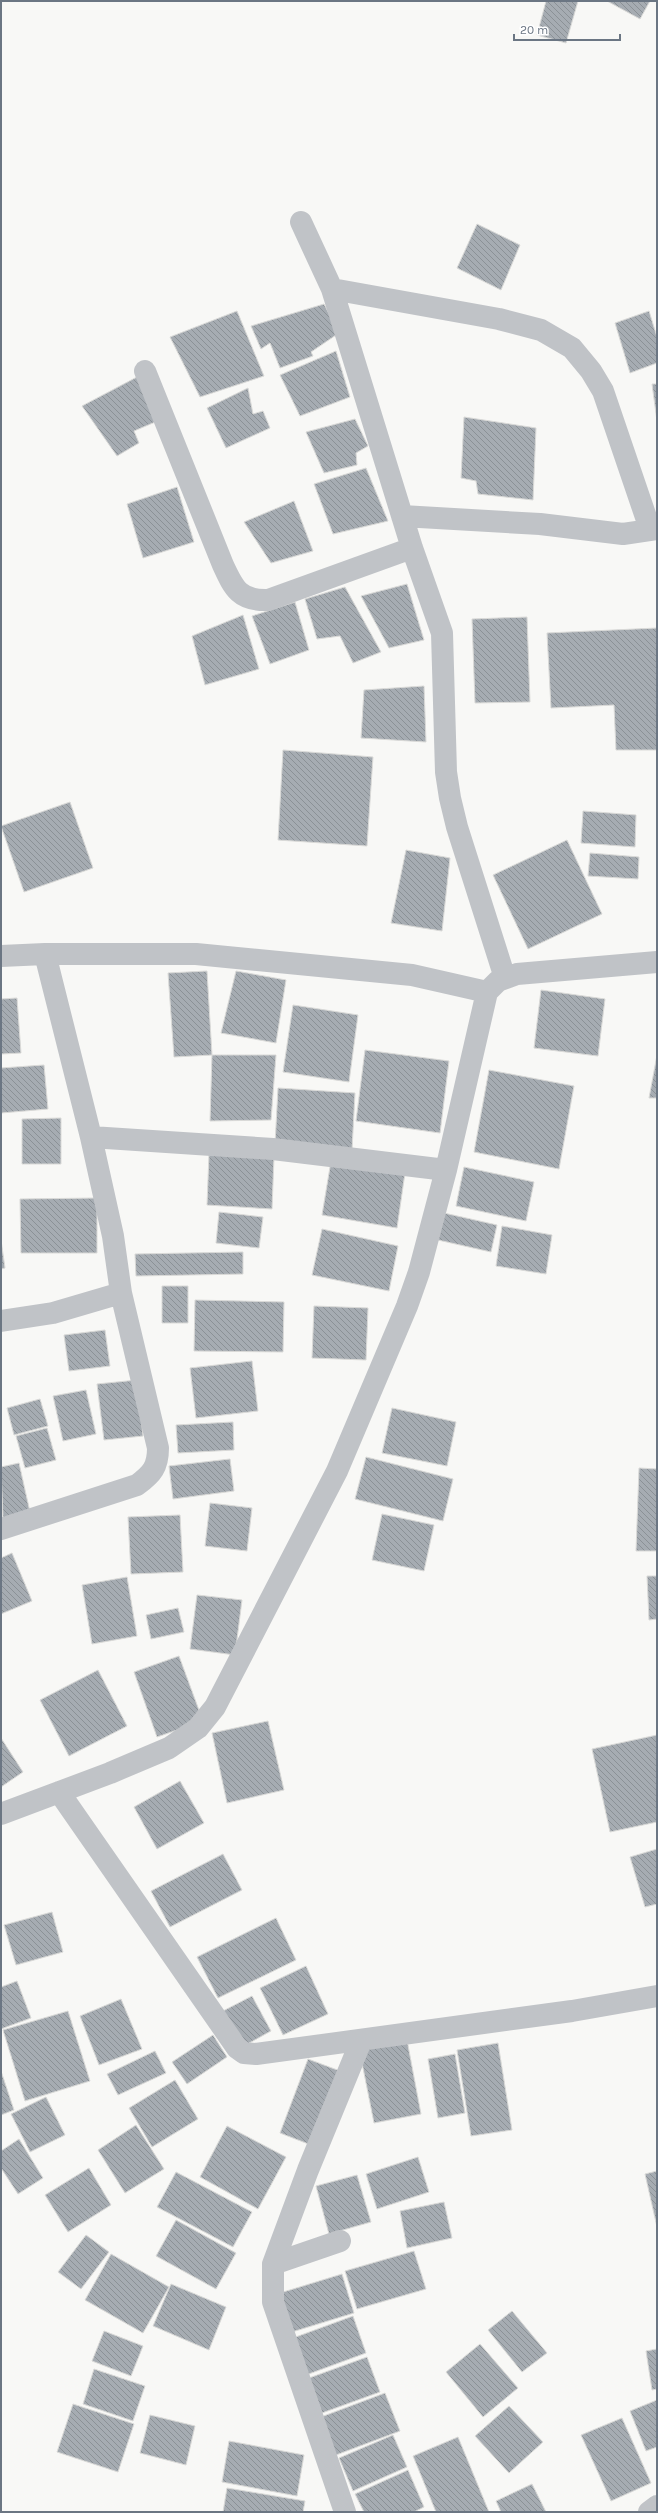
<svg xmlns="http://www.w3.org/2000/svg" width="658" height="2513" viewBox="0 0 658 2513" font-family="Karla,sans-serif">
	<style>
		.building { fill: url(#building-back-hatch); stroke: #dadad8 }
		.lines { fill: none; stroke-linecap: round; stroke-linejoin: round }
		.minor { stroke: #c0c3c7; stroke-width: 22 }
	</style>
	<defs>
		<pattern id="building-back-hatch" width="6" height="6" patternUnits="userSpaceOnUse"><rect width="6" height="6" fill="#a6acb2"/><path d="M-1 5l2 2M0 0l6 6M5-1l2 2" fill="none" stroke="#8b9196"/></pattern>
	</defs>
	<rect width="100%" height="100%" fill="#f8f8f6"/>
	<path class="building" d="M546 1H578L566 43 537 35Z
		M607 1H650L640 19Z
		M477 224 520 245 501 290 457 268Z
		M324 304 339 333 311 352 313 356 280 368 270 343 261 349 251 326Z
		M237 311 264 376 200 397 170 337Z
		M649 311 657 337V363L630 373 615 323Z
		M336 351 350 397 300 416 280 375Z
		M137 377 160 420 134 431 139 443 117 456 82 406Z
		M652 384H657V421Z
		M248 388 253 414 263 411 270 428 226 448 207 408Z
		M464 417 536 428 533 500 478 494 476 481 461 478Z
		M355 419 368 446 356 453 357 465 324 473 306 432Z
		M366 468 388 521 333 534 314 484Z
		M177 487 194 542 143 558 127 504Z
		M294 501 313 551 271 563 244 522Z
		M407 584 424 640 389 648 361 596Z
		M345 587 381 652 353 663 340 636 317 639 305 599Z
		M295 602 309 650 270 664 252 616Z
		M243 615 259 669 205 685 192 636Z
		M527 617 530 702 475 703 472 619Z
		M657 628V750H616L614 705 551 708 547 633Z
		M424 686 426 742 361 738 364 690Z
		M283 750 373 757 367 846 278 840Z
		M70 802 93 868 24 892 1 826Z
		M583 811 636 815 635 847 581 843Z
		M567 840 602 914 528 949 493 875Z
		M406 850 450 858 442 931 391 923Z
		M590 853 639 857 638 879 588 876Z
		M207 971 212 1055 174 1057 168 973Z
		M236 971 286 980 276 1043 221 1033Z
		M541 990 605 999 598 1056 534 1048Z
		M17 998 21 1053 1 1054V999Z
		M293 1005 358 1015 349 1082 283 1072Z
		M365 1050 449 1061 440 1133 356 1121Z
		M212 1055H276L271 1120 210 1121Z
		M657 1055V1098H649Z
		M44 1065 48 1109 1 1113V1068Z
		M489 1070 574 1086 559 1169 474 1152Z
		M278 1088 355 1093 352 1150 275 1145Z
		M61 1118V1164H22V1119Z
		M209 1154 274 1157 272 1209 207 1205Z
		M331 1161 405 1173 397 1228 322 1215Z
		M464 1167 534 1182 526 1221 456 1206Z
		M97 1198V1253H21L20 1199Z
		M219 1212 263 1217 259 1248 216 1243Z
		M444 1213 497 1225 491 1252 438 1240Z
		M502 1226 552 1235 546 1274 496 1266Z
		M322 1229 398 1246 389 1291 312 1275Z
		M1 1240 5 1268 1 1269Z
		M243 1252V1274L136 1276 135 1254Z
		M162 1286H188V1323H162Z
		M195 1300 284 1302 283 1352 194 1351Z
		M314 1306 368 1308 366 1360 312 1358Z
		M105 1330 110 1366 69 1371 64 1335Z
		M252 1361 258 1411 196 1418 190 1368Z
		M137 1380 143 1436 104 1440 97 1384Z
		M86 1390 96 1434 63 1441 53 1396Z
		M40 1399 48 1426 14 1435 7 1408Z
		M392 1408 456 1422 447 1466 382 1453Z
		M233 1422 234 1450 178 1453 176 1425Z
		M47 1428 56 1460 25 1468 16 1436Z
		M366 1457 453 1479 443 1521 355 1499Z
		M230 1459 234 1491 173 1499 169 1466Z
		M19 1463 30 1512 3 1518 1 1467Z
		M639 1468 657 1469V1551H636Z
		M210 1503 252 1508 247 1551 205 1546Z
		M382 1514 434 1525 424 1571 372 1560Z
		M180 1515 183 1572 131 1574 128 1517Z
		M12 1553 32 1601 1 1614V1558Z
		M647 1576H657V1619L649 1620Z
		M127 1577 137 1636 92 1644 82 1585Z
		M197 1595 242 1600 235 1655 190 1649Z
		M178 1608 184 1632 151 1639 146 1615Z
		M179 1656 203 1721 157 1737 134 1672Z
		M98 1670 127 1726 69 1756 40 1700Z
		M268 1721 284 1790 227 1803 212 1733Z
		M657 1735V1822L610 1832 592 1749Z
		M1 1738 23 1772 1 1787Z
		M180 1781 204 1823 157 1849 134 1807Z
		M657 1849V1904L645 1907 630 1857Z
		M223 1854 242 1890 170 1927 151 1891Z
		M52 1912 63 1952 16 1965 4 1925Z
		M276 1918 296 1960 218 1998 197 1957Z
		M306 1966 328 2014 283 2035 260 1988Z
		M17 1981 31 2018 1 2029V1987Z
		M252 1996 271 2031 242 2047 223 2011Z
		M121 1999 142 2049 99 2065 80 2016Z
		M68 2011 90 2081 25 2101 3 2030Z
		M213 2035 227 2057 187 2084 172 2062Z
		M407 2040 421 2114 374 2123 359 2048Z
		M498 2043 512 2130 471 2136 457 2050Z
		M155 2051 166 2073 118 2095 107 2074Z
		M455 2054 465 2113 438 2118 428 2059Z
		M308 2059 340 2071 311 2145 280 2133Z
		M1 2071 14 2110 1 2115Z
		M175 2080 198 2119 152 2147 129 2108Z
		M46 2097 65 2135 30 2152 11 2114Z
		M136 2125 164 2169 125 2193 98 2150Z
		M227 2126 286 2157 258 2209 200 2177Z
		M19 2139 43 2178 18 2194 1 2168V2151Z
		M418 2157 429 2192 377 2209 366 2174Z
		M89 2168 111 2205 68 2232 45 2195Z
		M657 2171V2227L645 2174Z
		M176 2172 252 2212 233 2247 157 2207Z
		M357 2175 371 2222 329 2234 316 2186Z
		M444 2202 452 2238 407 2248 400 2211Z
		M176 2220 236 2253 216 2289 156 2256Z
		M86 2235 109 2252 81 2289 58 2272Z
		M414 2251 426 2289 357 2309 345 2271Z
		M111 2254 169 2287 143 2333 85 2300Z
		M342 2274 354 2313 292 2332 280 2293Z
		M171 2284 226 2307 209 2350 153 2326Z
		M512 2311 547 2353 522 2372 488 2330Z
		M353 2316 366 2353 306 2375 293 2338Z
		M104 2331 143 2346 131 2376 92 2361Z
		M480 2344 518 2388 483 2417 446 2372Z
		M657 2349V2389L652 2390 646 2351Z
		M367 2357 380 2392 322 2413 309 2378Z
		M94 2369 145 2386 133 2421 83 2404Z
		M385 2393 400 2431 336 2455 321 2417Z
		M657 2400V2447L646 2451 630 2411Z
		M73 2404 134 2424 118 2472 57 2452Z
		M509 2406 543 2442 509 2473 475 2436Z
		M150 2415 195 2426 186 2465 140 2453Z
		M622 2418 651 2483 611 2501 581 2435Z
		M393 2435 407 2467 353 2491 339 2458Z
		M458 2437 489 2512H436L413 2456Z
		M229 2441 304 2455 297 2496 222 2482Z
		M408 2470 424 2507 414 2512H364L355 2494Z
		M532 2484 546 2512H501L496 2501Z
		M227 2488 305 2501 303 2512H223Z"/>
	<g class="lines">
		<path class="minor" d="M301 222 332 289 412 548 442 633 446 772 450 798 457 827 505 978
			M332 289 499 319 541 330 572 348 591 371 603 391 650 529
			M145 371 223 565C234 589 240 601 268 600L412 548
			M402 516 540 524 623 534 657 529
			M1 956 45 954H196L412 975 487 992
			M91 1137 273 1149 446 1170
			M1 1321 53 1313 121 1293
			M1 1529 137 1485C152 1474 158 1467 158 1448L121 1293 113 1236 91 1137 45 954
			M59 1792 237 2048 244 2053 256 2054 572 2011 657 1996
			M1 1814 110 1773 169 1748 198 1728 215 1707 337 1471 407 1306 419 1272 446 1170 487 992 498 981 517 974 657 962
			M273 2264 340 2241
			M345 2512 273 2302V2264L308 2170 361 2041
			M649 2512 657 2506"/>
	</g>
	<rect width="658" height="2513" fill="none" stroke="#6b7683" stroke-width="4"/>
	<path d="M514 34v6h106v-6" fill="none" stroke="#6b7683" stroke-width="2"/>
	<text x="520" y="34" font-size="12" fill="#6b7683" stroke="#ffffff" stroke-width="3" paint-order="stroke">20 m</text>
</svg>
